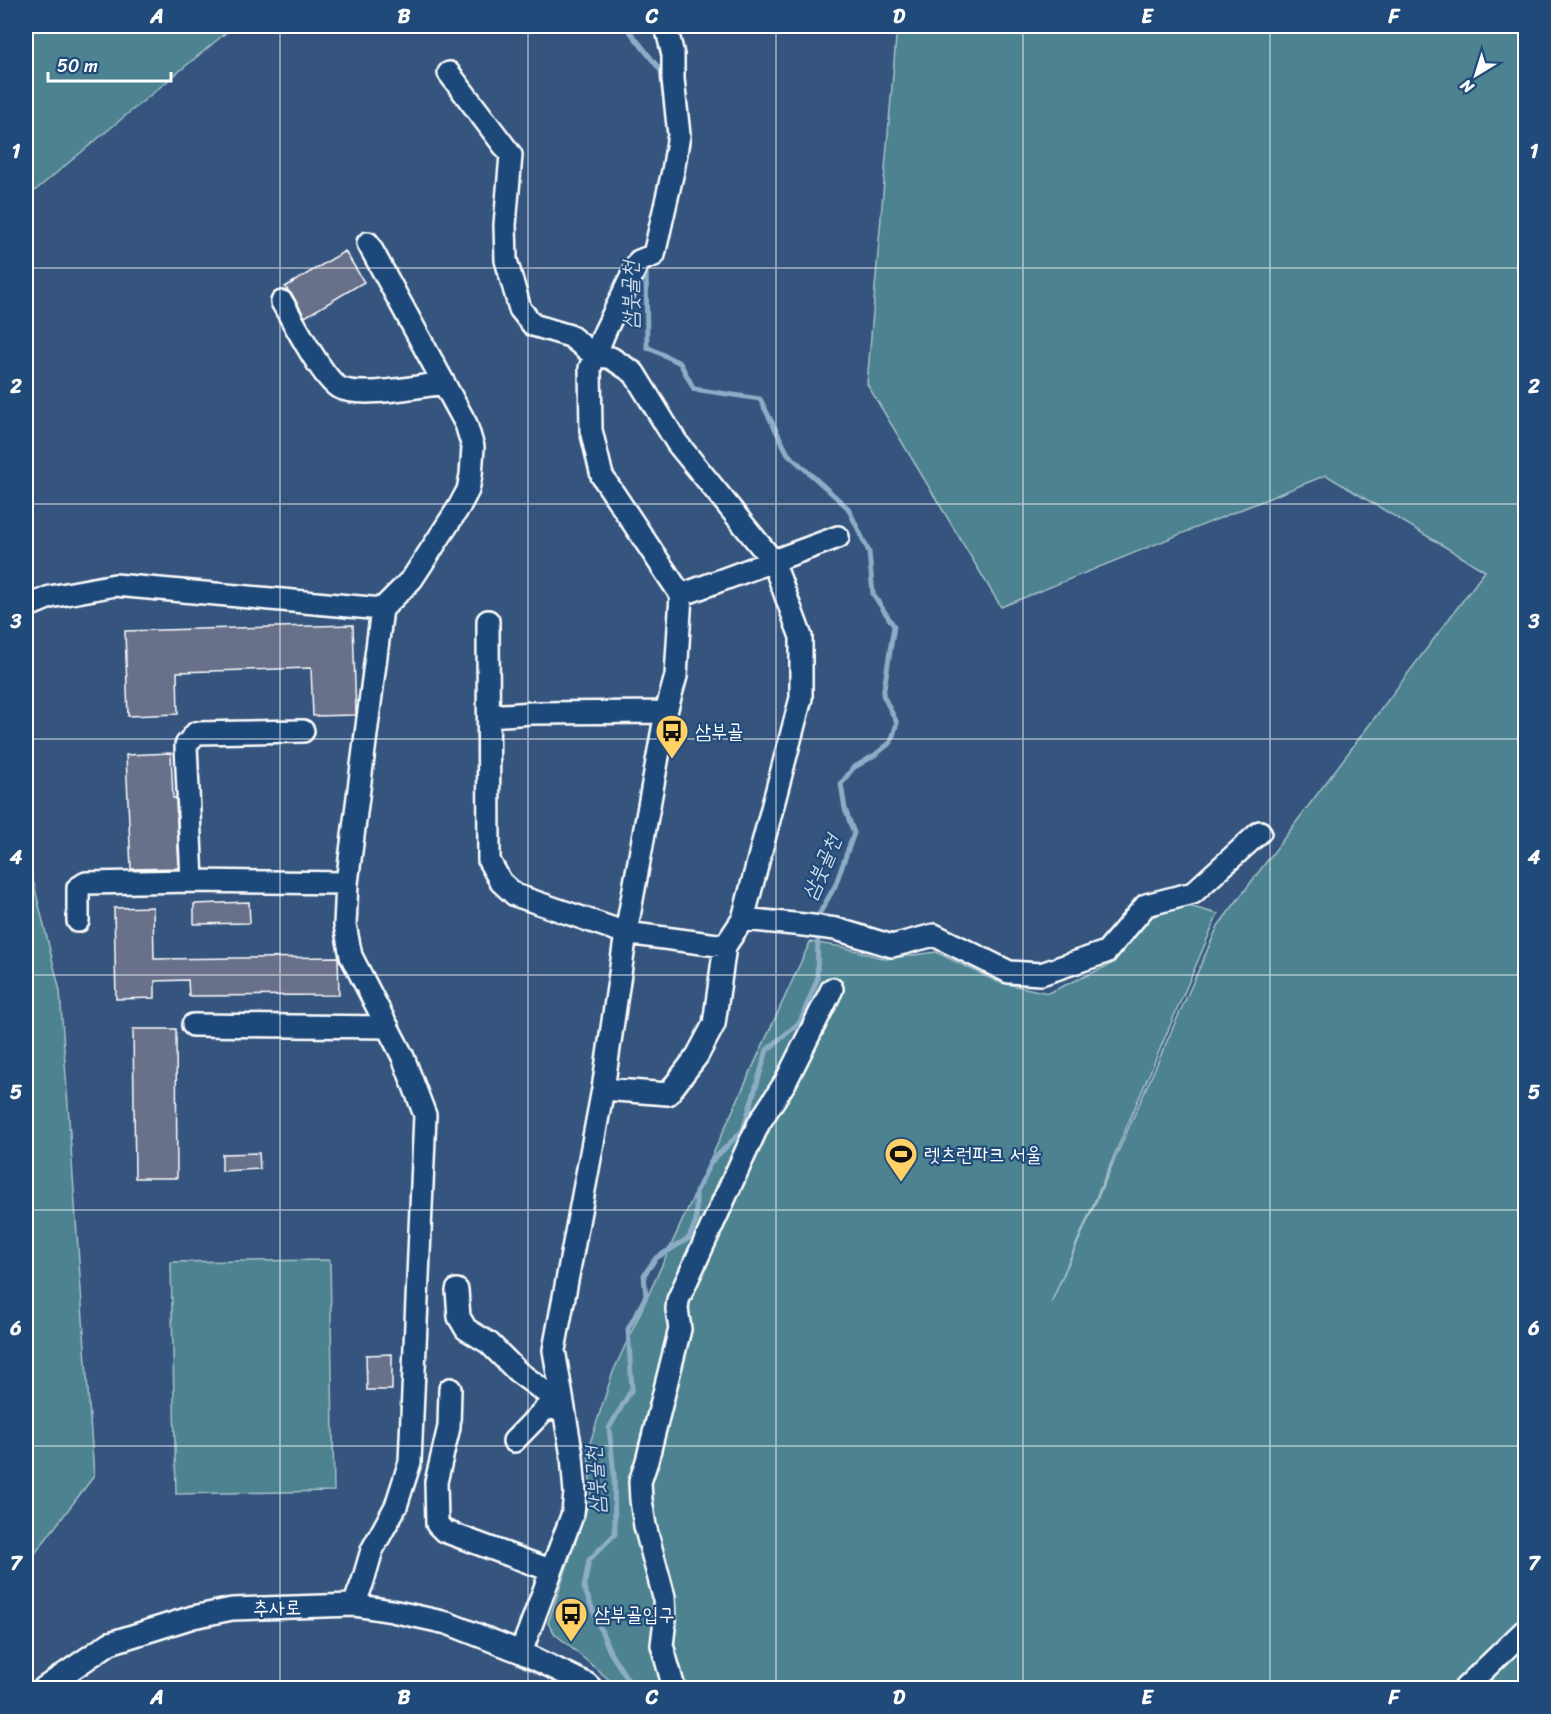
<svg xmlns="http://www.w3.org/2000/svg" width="1551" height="1714" viewBox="0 0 1551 1714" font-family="Sriracha,'Poor Story',sans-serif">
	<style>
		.green { fill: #4d8391; stroke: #a6c1c8; stroke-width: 1.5 }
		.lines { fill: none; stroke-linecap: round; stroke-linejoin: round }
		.stream { stroke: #8dacc5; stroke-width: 5 }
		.building { fill: #68708a; stroke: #fff; stroke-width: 1.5 }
		.minor-casing { stroke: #fff; stroke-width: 26 }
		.minor { stroke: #1f4a7a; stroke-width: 21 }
		.grid { fill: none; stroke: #fff; stroke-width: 1.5; stroke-opacity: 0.55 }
		.labels { text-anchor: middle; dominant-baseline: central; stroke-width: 4.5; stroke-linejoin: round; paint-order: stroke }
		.poi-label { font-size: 20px; fill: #fff; stroke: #1f4a7a; text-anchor: start }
		.street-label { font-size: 20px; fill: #fff; stroke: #1f4a7a }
		.water-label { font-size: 21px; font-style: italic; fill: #d0dce7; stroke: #1f4a7a }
		.neatline { fill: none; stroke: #fff; stroke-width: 2 }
		.grid-label { font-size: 20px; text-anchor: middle; font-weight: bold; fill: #fff }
	</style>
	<rect width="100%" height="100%" fill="#35557f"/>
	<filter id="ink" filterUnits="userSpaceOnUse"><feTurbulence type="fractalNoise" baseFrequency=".0167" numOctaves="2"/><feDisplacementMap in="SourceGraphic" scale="12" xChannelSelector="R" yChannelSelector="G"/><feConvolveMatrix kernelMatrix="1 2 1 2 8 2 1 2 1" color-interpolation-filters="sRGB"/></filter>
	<g filter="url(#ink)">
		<path class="green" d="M26 26H234L26 198Z
			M897 26H1525V1688H619L555 1634 548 1623 591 1496 588 1449 613 1372 810 942 843 947 885 959 936 952 998 982 1048 993 1114 963 1139 921 1185 905 1218 914 1051 1303 1218 926 1485 571 1326 475 1001 607 867 384Z
			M26 852 60 991 94 1476 26 1565Z
			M330 1260 334 1491 176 1494 171 1262Z"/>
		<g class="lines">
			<path class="stream" d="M623 26 628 29 661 71 664 96
				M646 264 647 347 680 363 694 389 760 399 788 454 848 508 869 552 873 594 894 626 883 695 897 723 891 742 875 755 853 768 841 784 845 809 854 833 835 886 818 916V922
				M633 1688 610 1652 584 1588 589 1560 615 1534 614 1475 609 1428 632 1389 628 1329 646 1296 644 1275 656 1258 689 1238 696 1221V1192L711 1162 743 1130 767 1050 800 1022 817 980 818 932"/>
		</g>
		<path class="building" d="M345 251 364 282 305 317 293 296 285 287Z
			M353 625 356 715 313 716 311 668 177 672 178 714 128 716 125 631Z
			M171 753 173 798H176L179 868 131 869 126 755Z
			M249 902 250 923 194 924V904Z
			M153 907 154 959 338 957 339 995 189 996 188 980 155 981V998L116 999 114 908Z
			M133 1029H176L177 1178H135Z
			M259 1153 260 1169 222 1171V1154Z
			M392 1354V1390H367L366 1355Z"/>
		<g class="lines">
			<g class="minor-casing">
				<path id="minor" d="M449 73 511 155 505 225 506 260 520 309 533 325 570 336 594 355 611 358 634 373 677 443 773 561 801 637V698L743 919 725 946 714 1024 697 1056 668 1094 603 1089
					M282 302C294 322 321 376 338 387 359 399 419 386 444 383
					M681 595 838 537
					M26 607 50 597 115 585 382 609
					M488 621 489 861 501 882 515 895 626 933 725 946
					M489 716 532 713 666 712
					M192 881 347 883
					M743 919 804 925 836 929 892 946 934 935 1009 972 1041 974 1106 952 1146 905 1193 893 1260 832
					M78 921V888L86 883 192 881 186 745 196 733 303 731
					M193 1025 388 1027
					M457 1290 459 1317 466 1329 489 1343 518 1372 563 1405
					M450 1389 449 1427 436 1482 437 1524 444 1531 550 1570
					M514 1441 544 1410 563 1405
					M354 1605 363 1581 372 1550 396 1506 410 1462 425 1115 403 1057 351 956 345 925 347 883 382 609 412 579 459 507 468 490 471 475 473 447 466 424 368 243
					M521 1652 573 1513 575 1493 572 1456 554 1350 603 1089 626 933 666 712 676 676 681 595 602 476 591 430 590 368 605 331 639 261 654 255 673 171 679 135 673 79V55L666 26
					M44 1688 110 1643 193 1617 232 1609 354 1605 392 1611 447 1623 521 1652 587 1684 591 1688
					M674 1688 662 1645 665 1620 664 1597 645 1526 641 1500 640 1482 647 1461 680 1329 677 1309 678 1300 759 1123 786 1081 832 989
					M1465 1688 1526 1629"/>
			</g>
			<use href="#minor" class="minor"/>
		</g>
	</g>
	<path class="grid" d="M280 26V1688M528 26V1688M776 26V1688M1023 26V1688M1270 26V1688M26 268H1526M26 504H1526M26 739H1526M26 975H1526M26 1210H1526M26 1446H1526"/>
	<defs>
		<g id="bus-pin" transform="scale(1.725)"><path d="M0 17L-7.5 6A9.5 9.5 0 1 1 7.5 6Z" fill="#ffd166" stroke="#1f4a7a"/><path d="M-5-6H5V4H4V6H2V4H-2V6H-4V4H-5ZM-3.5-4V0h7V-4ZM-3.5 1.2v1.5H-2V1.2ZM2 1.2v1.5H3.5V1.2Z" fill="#111"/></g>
		<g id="stadium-pin" transform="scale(1.725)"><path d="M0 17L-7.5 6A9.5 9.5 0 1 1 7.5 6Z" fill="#ffd166" stroke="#1f4a7a"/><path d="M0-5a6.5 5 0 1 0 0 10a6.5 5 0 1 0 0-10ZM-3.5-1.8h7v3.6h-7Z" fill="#111"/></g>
	</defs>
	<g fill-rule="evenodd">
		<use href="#bus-pin" x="672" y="731"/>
		<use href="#stadium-pin" x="901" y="1154"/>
		<use href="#bus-pin" x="571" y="1614"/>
	</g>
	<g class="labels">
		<g class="poi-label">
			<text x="695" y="731">삼부골</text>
			<text x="924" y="1154">렛츠런파크 서울</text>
			<text x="594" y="1614">삼부골입구</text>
		</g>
		<g class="street-label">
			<text transform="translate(277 1608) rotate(-2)">추사로</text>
		</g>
		<g class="water-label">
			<text transform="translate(630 295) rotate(-90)">삼붓골천</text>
			<text transform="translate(821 867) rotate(-67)">삼붓골천</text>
			<text transform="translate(595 1480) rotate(-94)">삼붓골천</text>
		</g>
	</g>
	<rect width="1551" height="1714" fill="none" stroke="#1f4a7a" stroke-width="66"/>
	<g transform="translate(1476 75) rotate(218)" stroke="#1f4a7a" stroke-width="4.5" paint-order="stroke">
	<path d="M0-4.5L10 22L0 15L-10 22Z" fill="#ffffff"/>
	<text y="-9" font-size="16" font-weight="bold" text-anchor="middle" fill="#ffffff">N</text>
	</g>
	<path d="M48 72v9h123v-9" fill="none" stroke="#ffffff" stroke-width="3"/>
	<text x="57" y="72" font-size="18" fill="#ffffff" stroke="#1f4a7a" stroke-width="4.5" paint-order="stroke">50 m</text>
	<rect x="33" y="33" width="1485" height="1648" class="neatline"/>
	<g class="grid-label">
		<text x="157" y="23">A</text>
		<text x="404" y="23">B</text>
		<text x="652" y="23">C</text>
		<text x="899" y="23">D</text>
		<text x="1147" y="23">E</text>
		<text x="1394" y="23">F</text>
		<text x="16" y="158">1</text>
		<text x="1534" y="158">1</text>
		<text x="16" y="393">2</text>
		<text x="1534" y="393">2</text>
		<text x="16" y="628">3</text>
		<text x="1534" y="628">3</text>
		<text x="16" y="864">4</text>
		<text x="1534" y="864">4</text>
		<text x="16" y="1099">5</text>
		<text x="1534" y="1099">5</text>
		<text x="16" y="1335">6</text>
		<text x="1534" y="1335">6</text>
		<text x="16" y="1570">7</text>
		<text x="1534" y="1570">7</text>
		<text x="157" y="1704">A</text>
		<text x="404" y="1704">B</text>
		<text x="652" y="1704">C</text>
		<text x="899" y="1704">D</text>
		<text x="1147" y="1704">E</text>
		<text x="1394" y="1704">F</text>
	</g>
</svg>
